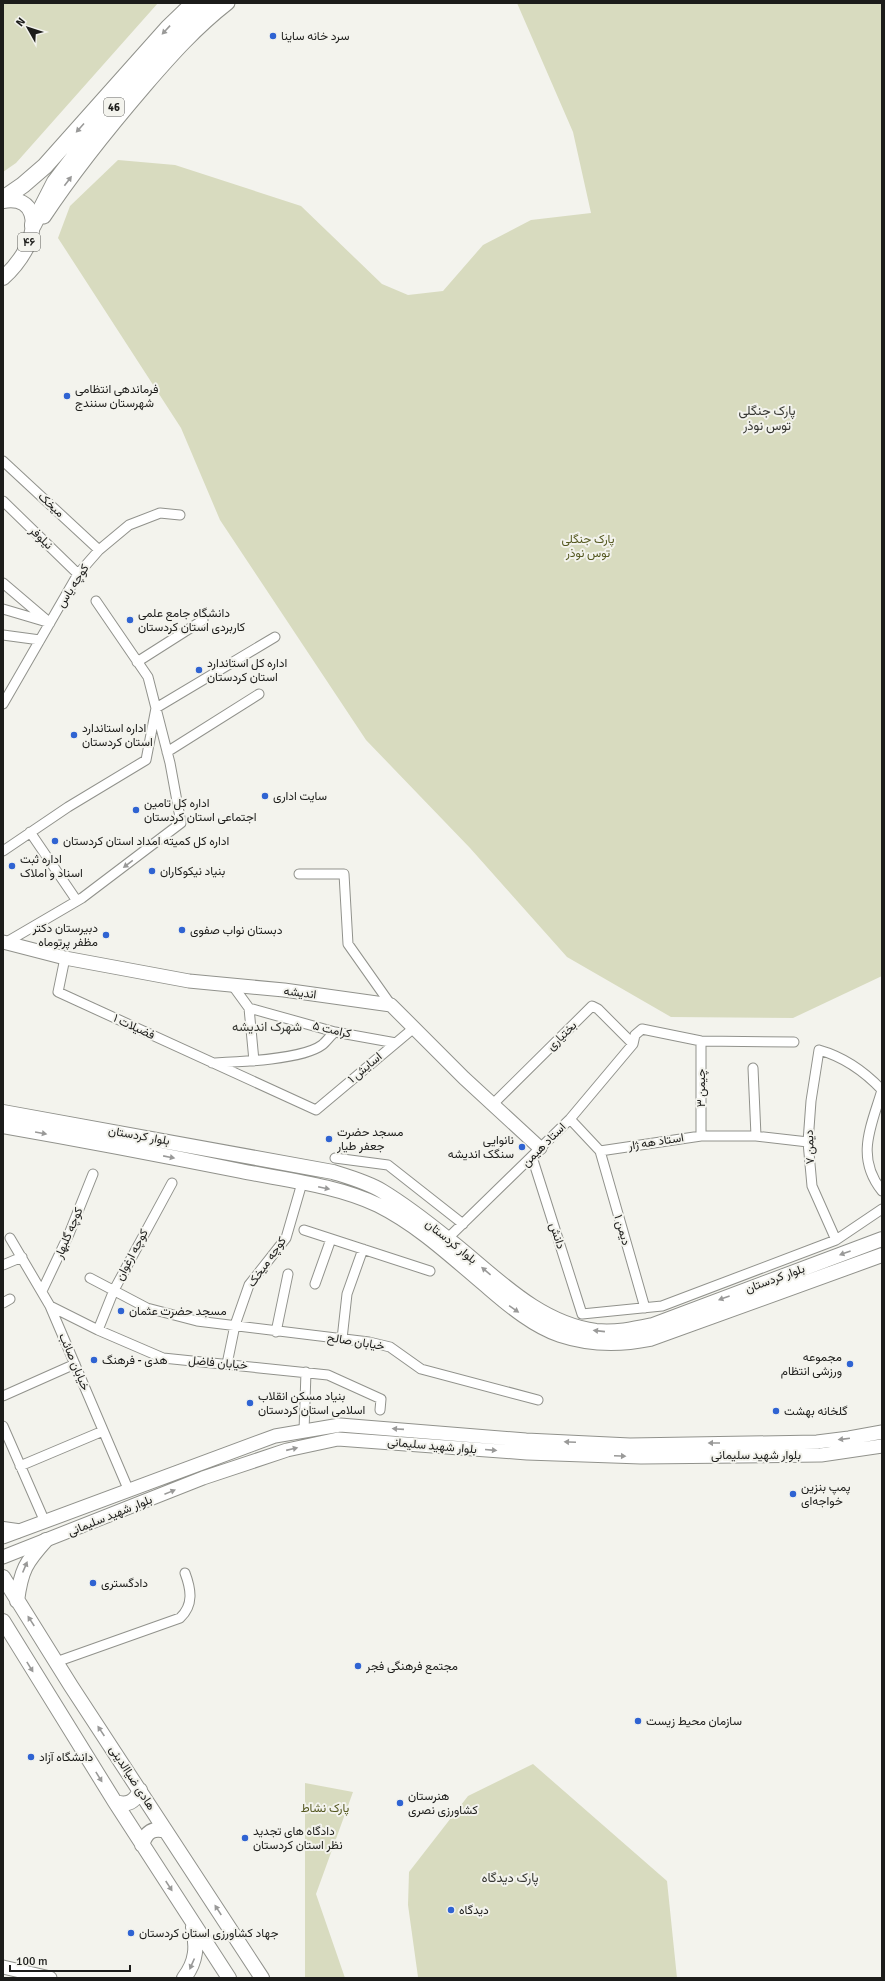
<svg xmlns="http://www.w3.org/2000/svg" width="885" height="1981" viewBox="0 0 885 1981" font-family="Signika,Vazirmatn,sans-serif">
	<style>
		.green { fill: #d8dbbf }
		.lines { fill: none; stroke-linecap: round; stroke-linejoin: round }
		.street-casing { stroke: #91928c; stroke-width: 11 }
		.secondary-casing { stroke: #91928c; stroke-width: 15 }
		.primary-casing { stroke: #91928c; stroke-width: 16 }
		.highway-casing { stroke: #91928c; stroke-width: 18 }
		.street { stroke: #fff; stroke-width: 9 }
		.secondary { stroke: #fff; stroke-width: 13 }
		.primary { stroke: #fff; stroke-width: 14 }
		.highway { stroke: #fff; stroke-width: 16 }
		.oneway { fill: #999998 }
		.poi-dot { fill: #2f63d2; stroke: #f3f3ed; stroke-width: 1.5 }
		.labels { text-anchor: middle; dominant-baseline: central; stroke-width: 4; stroke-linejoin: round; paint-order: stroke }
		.shield { fill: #f3f3ed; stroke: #5c5c59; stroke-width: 1 }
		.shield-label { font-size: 11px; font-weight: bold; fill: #1c1c1a }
		.poi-label { font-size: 12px; fill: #1c1c1a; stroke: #f3f3ed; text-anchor: start }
		.street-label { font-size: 12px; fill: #1c1c1a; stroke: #f3f3ed }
		.park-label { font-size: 12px; fill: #545820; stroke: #f3f3ed }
		.neighbourhood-label { font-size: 13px; fill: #373833; stroke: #f3f3ed }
	</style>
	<rect width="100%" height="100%" fill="#f3f3ed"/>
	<path class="green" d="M3 3H158L16 163 3 172Z
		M517 3H882V976L793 1018 671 1017 567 957 470 848 366 740 220 520 181 428 58 238 70 206 118 160 175 165 301 206 382 284 408 295 443 291 483 245 531 220 591 213 573 132Z
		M533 1764 667 1881 677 1978H415L418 1977 408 1905 409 1872 468 1796Z
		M305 1783 353 1792 316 1894 345 1978H305Z"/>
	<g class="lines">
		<g class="street-casing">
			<path id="street" d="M3 461 99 550
				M3 501 78 574
				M3 583 50 623
				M3 609 47 622
				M3 635 40 640
				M137 662 203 620
				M3 704 78 574 99 550 129 525 160 513 180 515
				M167 752 259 694
				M30 832 77 901
				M3 851 68 807 146 760 156 708 275 637
				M299 874H344L348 944 391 1005
				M5 943 82 898 181 823 170 763 148 677 96 601
				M65 958 58 992 316 1110 415 1027
				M233 986 249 1008 335 1032 396 1043
				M249 1008 254 1061
				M633 1044 635 1035 642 1029 701 1041 794 1042
				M212 1063C237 1062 302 1060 322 1045 326 1042 330 1036 335 1032
				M753 1068 756 1136
				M492 1105 592 1006 598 1009 633 1044
				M570 1119 600 1151 701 1136H756L808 1142
				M701 1136V1041
				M600 1151 645 1308
				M532 1157 582 1314 662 1306 836 1240 882 1209
				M335 1158 388 1165 463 1224
				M304 1230 430 1271
				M10 1238 50 1306 129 1491
				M448 1238 570 1119 633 1044
				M836 1240 812 1186 808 1142 811 1101 819 1050C844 1057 864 1071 882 1090 871 1127 855 1157 882 1191
				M3 1265 22 1257
				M90 1278 147 1308 197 1321 369 1342 390 1347 421 1369 538 1400
				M315 1284 331 1239
				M42 1291 69 1234 93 1174
				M3 1303 10 1299
				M50 1306 98 1330 163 1358 328 1375 381 1399 380 1410
				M98 1330 114 1290 172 1183
				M276 1332 288 1274
				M342 1339 347 1294 363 1249
				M227 1364 235 1325 249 1285 286 1238 302 1183
				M3 1396 75 1364
				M3 1426 45 1522
				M304 1431 306 1372
				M20 1466 103 1431
				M56 1662 180 1618C194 1605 191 1589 185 1573"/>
		</g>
		<g class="secondary-casing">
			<path id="secondary" d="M44 217C75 170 110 127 146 85 172 55 196 28 228 3
				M3 942 65 958 189 981 284 990 391 1005 464 1078 540 1148
				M3 1537 275 1436 340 1425 526 1440 630 1445 817 1442 849 1438 882 1432
				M3 1557 203 1478 287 1450 338 1439 527 1453 641 1457 821 1455 882 1446
				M3 1967 50 1978"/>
		</g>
		<g class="primary-casing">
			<path id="primary" d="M3 201C37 195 37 226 26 249 20 260 12 270 3 278
				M3 1112 333 1172C349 1177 367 1182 382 1191 405 1205 427 1222 448 1239 493 1274 536 1323 596 1331 616 1333 634 1329 653 1325L882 1239
				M3 1126C83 1140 162 1155 241 1171 286 1180 336 1185 378 1205 420 1226 454 1259 490 1289 511 1307 534 1326 560 1335 590 1345 620 1345 650 1339L882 1255
				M3 1529 17 1531
				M3 1577 71 1686 262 1978
				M17 1601C21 1570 26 1562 46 1540
				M3 1621 115 1802 229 1978
				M115 1802C127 1806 135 1802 140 1790
				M142 1845C146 1832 153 1827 166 1831
				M184 1978C197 1961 197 1946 193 1927"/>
		</g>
		<g class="highway-casing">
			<path id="highway" d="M3 199 23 185 45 166 168 28 194 3
				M33 225 55 182 98 126 176 37 213 3"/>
		</g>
		<use href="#street" class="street"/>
		<use href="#secondary" class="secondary"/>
		<use href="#primary" class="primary"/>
		<use href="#highway" class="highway"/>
	</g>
	<defs><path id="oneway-solid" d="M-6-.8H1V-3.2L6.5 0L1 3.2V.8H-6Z"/></defs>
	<g class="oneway">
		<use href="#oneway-solid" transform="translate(166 30) rotate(133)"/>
		<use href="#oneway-solid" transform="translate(80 128) rotate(132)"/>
		<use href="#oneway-solid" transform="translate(68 181) rotate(-53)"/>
		<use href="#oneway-solid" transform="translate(128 864) rotate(143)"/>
		<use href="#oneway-solid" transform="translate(41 1133) rotate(10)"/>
		<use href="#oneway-solid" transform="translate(169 1157) rotate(11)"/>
		<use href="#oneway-solid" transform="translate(324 1188) rotate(12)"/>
		<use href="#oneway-solid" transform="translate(845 1253) rotate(160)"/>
		<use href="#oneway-solid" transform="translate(486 1271) rotate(-140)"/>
		<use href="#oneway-solid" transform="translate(724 1298) rotate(160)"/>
		<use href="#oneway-solid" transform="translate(514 1309) rotate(35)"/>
		<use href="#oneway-solid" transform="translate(599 1331) rotate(-174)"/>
		<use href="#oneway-solid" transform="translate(398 1429) rotate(-176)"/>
		<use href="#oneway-solid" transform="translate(844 1439) rotate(173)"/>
		<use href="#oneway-solid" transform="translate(570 1442) rotate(-177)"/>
		<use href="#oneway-solid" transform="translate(714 1443) rotate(180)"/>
		<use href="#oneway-solid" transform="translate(292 1449) rotate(-13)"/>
		<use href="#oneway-solid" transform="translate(491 1450) rotate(5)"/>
		<use href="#oneway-solid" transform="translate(620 1456) rotate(2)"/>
		<use href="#oneway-solid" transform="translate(170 1492) rotate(-22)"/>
		<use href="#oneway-solid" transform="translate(25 1567) rotate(-67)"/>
		<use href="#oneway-solid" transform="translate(31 1621) rotate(-123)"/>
		<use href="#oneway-solid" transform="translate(30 1667) rotate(58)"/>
		<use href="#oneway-solid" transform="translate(101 1731) rotate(-124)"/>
		<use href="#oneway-solid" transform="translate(99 1777) rotate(58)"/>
		<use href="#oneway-solid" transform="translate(169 1886) rotate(57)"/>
		<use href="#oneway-solid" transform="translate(218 1910) rotate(-123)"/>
		<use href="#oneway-solid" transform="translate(192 1964) rotate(114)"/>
	</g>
	<g class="poi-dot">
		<circle cx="273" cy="36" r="4"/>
		<circle cx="67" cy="396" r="4"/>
		<circle cx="130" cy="620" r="4"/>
		<circle cx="199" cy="670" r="4"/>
		<circle cx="74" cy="735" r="4"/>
		<circle cx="265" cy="796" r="4"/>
		<circle cx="136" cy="810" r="4"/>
		<circle cx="55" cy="841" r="4"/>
		<circle cx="12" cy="866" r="4"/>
		<circle cx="152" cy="871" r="4"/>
		<circle cx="182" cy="930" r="4"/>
		<circle cx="106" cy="935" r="4"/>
		<circle cx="329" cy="1139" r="4"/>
		<circle cx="522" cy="1147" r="4"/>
		<circle cx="121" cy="1311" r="4"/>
		<circle cx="94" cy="1360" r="4"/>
		<circle cx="850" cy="1364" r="4"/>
		<circle cx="250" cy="1403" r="4"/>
		<circle cx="776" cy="1411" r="4"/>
		<circle cx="793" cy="1494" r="4"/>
		<circle cx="93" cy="1583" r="4"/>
		<circle cx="358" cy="1666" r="4"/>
		<circle cx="638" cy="1721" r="4"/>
		<circle cx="31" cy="1757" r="4"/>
		<circle cx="400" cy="1803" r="4"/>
		<circle cx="245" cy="1838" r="4"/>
		<circle cx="451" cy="1910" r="4"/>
		<circle cx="131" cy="1933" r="4"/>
	</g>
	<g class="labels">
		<g class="shield">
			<rect x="104" y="98" width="20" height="18" rx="3"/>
			<rect x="18" y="233" width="22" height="18" rx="3"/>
		</g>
		<g class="shield-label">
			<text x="114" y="107">46</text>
			<text x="29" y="242">۴۶</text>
		</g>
		<g class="poi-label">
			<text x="281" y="36">سرد خانه ساینا</text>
			<text x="75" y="389">فرماندهی انتظامی<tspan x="75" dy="14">شهرستان سنندج</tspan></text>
			<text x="138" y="613">دانشگاه جامع علمی<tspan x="138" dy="14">کاربردی استان کردستان</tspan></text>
			<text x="207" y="663">اداره کل استاندارد<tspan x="207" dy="14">استان کردستان</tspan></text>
			<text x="82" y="728">اداره استاندارد<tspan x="82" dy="14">استان کردستان</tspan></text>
			<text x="273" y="796">سایت اداری</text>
			<text x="144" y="803">اداره کل تامین<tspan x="144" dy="14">اجتماعی استان کردستان</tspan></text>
			<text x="63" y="841">اداره کل کمیته امداد استان کردستان</text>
			<text x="20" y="859">اداره ثبت<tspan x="20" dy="14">اسناد و املاک</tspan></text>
			<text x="160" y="871">بنیاد نیکوکاران</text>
			<text x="98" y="928" text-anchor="end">دبیرستان دکتر<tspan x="98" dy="14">مظفر پرتوماه</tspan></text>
			<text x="190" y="930">دبستان نواب صفوی</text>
			<text x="337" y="1132">مسجد حضرت<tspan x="337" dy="14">جعفر طیار</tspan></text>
			<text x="514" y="1140" text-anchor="end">نانوایی<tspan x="514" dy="14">سنگک اندیشه</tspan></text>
			<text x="129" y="1311">مسجد حضرت عثمان</text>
			<text x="842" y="1357" text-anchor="end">مجموعه<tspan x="842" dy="14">ورزشی انتظام</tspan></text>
			<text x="102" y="1360">هدی - فرهنگ</text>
			<text x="258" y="1396">بنیاد مسکن انقلاب<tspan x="258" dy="14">اسلامی استان کردستان</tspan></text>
			<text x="784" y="1411">گلخانه بهشت</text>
			<text x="801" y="1487">پمپ بنزین<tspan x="801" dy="14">خواجه‌ای</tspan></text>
			<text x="101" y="1583">دادگستری</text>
			<text x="366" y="1666">مجتمع فرهنگی فجر</text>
			<text x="646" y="1721">سازمان محیط زیست</text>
			<text x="39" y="1757">دانشگاه آزاد</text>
			<text x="408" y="1796">هنرستان<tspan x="408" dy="14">کشاورزی نصری</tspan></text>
			<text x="253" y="1831">دادگاه های تجدید<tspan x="253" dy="14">نظر استان کردستان</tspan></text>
			<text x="459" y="1910">دیدگاه</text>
			<text x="139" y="1933">جهاد کشاورزی استان کردستان</text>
		</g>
		<g class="street-label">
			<text transform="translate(51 505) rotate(43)">میخک</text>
			<text transform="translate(41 538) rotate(44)">نیلوفر</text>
			<text transform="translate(73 586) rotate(-57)">کوچه یاس</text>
			<text transform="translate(300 993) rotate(7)">اندیشه</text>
			<text transform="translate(134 1027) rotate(25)">فضیلات ۱</text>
			<text transform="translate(332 1030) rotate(13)">کرامت ۵</text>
			<text transform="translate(562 1036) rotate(-44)">بختیاری</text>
			<text transform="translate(365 1068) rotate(-40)">اسایش ۱</text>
			<text transform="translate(701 1088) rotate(-90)">چیمن ۳</text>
			<text transform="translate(139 1136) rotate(10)">بلوار کردستان</text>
			<text transform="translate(656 1142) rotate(-9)">استاد هه ژار</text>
			<text transform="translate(544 1145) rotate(-45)">استاد هیمن</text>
			<text transform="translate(810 1147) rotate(-92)">دیمن ۷</text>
			<text transform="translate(622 1230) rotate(74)">دیمن ۱</text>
			<text transform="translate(69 1233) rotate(-67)">کوچه گلبهار</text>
			<text transform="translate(557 1236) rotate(72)">دانش</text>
			<text transform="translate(451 1242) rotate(39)">بلوار کردستان</text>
			<text transform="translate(132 1255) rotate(-62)">کوچه ارغوان</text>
			<text transform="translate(267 1262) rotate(-55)">کوچه میخک</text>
			<text transform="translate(775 1279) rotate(-20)">بلوار کردستان</text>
			<text transform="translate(356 1342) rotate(9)">خیابان صالح</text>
			<text transform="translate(74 1362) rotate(67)">خیابان صائب</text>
			<text transform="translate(218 1363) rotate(5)">خیابان فاضل</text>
			<text transform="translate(432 1446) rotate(5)">بلوار شهید سلیمانی</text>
			<text x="756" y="1455">بلوار شهید سلیمانی</text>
			<text transform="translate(110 1516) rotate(-22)">بلوار شهید سلیمانی</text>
			<text transform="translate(132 1778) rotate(57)">هادی ضیاالدینی</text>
		</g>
		<g class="park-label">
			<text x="588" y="539">پارک جنگلی<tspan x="588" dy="14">توس نوذر</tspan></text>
			<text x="325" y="1808">پارک نشاط</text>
		</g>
		<g class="neighbourhood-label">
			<text x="767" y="411">پارک جنگلی<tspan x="767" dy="15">توس نوذر</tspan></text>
			<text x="267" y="1027">شهرک اندیشه</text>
			<text x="510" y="1878">پارک دیدگاه</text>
		</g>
	</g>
	<rect width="885" height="1981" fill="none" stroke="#1c1c1a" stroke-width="8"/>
	<g transform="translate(28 28) rotate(309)" stroke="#f3f3ed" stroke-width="3" paint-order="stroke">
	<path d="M0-3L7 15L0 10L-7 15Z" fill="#1c1c1a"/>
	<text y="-6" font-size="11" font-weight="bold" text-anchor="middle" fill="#1c1c1a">N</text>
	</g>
	<path d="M10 1965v6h120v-6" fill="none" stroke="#1c1c1a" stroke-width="2"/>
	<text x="16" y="1965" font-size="12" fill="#1c1c1a" stroke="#f3f3ed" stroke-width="3" paint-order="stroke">100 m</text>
</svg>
